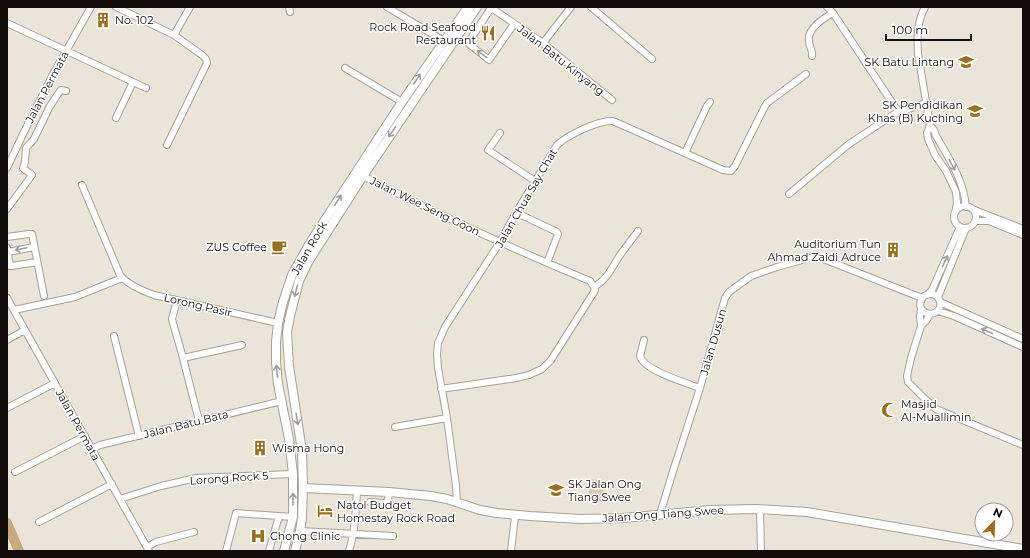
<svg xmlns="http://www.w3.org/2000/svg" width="1030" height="558" viewBox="0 0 1030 558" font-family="Montserrat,sans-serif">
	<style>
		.green { fill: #dcc9ab }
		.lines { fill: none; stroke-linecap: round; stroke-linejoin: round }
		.river { stroke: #c9ab7b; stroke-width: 10 }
		.minor-casing { stroke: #a8a197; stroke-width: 8 }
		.major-casing { stroke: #a8a197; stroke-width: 10 }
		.minor { stroke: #fff; stroke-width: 6 }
		.major { stroke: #fff; stroke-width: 8 }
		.oneway { stroke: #9f9e9d }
		.labels { text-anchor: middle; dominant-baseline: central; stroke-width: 3; stroke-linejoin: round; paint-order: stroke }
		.poi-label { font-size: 11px; fill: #100d0a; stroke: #fff; text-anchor: start }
		.street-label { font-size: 11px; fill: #100d0a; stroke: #fff }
	</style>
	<rect width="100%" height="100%" fill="#ebe4d9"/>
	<path class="green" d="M590 479 606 481 603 502 588 500Z"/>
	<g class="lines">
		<path class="river" d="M7 523 19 551"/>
		<g class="minor-casing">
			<path id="minor" d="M116 7 174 35 202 55 206 59 207 63 167 145
				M289 7 290 12
				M387 7 444 41
				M490 7 543 43 612 100
				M591 7 652 59
				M827 7 833 13 895 107 898 110
				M925 7C917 22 917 37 918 54L930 125
				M491 8 470 40 469 44 489 60 514 24
				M7 23 146 88
				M174 35 190 7
				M543 43 571 7
				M812 56C813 50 809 47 809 41 807 28 824 18 833 13
				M345 68 402 102
				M898 110 903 111 926 103
				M116 118 133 82
				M930 125 927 133 928 139 935 155 946 171 956 192 957 203 955 213
				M930 125 934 130 936 136C949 158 964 181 966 207
				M500 133 488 150 535 181
				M685 153 707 106 710 102
				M7 168 23 134 52 76 91 7
				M363 176C437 214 513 249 590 281L594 287
				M82 185 120 275C127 284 143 291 154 295L278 323
				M789 194 849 144 896 113 898 110
				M954 217a11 11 0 1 1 22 0a11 11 0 1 1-22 0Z
				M7 209 32 175C30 172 25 171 23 168L25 162 26 148 34 139 50 106 58 94 61 90 66 91
				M972 209 1023 229
				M517 213 557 232 558 234 547 263
				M975 221H989L1023 235
				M7 237 29 234H32L44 296
				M7 248 10 266H12L37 262
				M8 252 34 247
				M594 287C608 279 612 267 620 255 626 247 632 239 638 231
				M928 294 932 290 960 227
				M938 297 966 228
				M7 298 149 551
				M177 300 172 319 173 323 183 358 199 421
				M940 302 1023 339
				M921 309 920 317 921 326 911 358 907 376 908 382 924 398 936 409 1023 445
				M14 310 75 297 122 278
				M938 311 954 316 1023 347
				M921 326 926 321 930 314C948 312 940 287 924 296 917 304 920 312 930 314
				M114 336 139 436
				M7 340 25 330
				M644 340 640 356C643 370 686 383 700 388
				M183 358 242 345
				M441 389 516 378 529 375 542 369 551 360 594 292 595 290 594 287
				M7 408 55 383
				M395 427 447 418
				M92 449 100 445 282 401
				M15 472 85 436
				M120 499 161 486 196 478 293 474
				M370 502 385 503 388 501 389 492
				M457 502 456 486 447 418 438 368 437 354 438 343 445 327 500 242 517 211 557 145C568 135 598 120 613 121L723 170 731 171 735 166 764 108 767 103 806 74
				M760 509 761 551
				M660 514 674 468 700 388 725 298 729 292 751 276 777 267 809 258H821L922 298
				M39 522 112 484
				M300 531 393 536
				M147 547 156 542 194 532
				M226 551 236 513 293 517
				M269 551 279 516
				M349 551C355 531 356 511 357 490
				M511 551 515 516"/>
		</g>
		<g class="major-casing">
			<path id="major" d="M303 488 389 492 431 496 447 499 480 510 497 513 530 516 580 519 623 518 711 510 756 509 807 512 1023 549
				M284 551 293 517V474L289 439 278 384 276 362V342L278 323 283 302 292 275 310 243 402 102 468 7
				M295 551 300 531 302 518 303 488 302 451 289 366 287 332 290 316 299 281 308 262 363 176 477 7"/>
		</g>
		<use href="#minor" class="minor"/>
		<use href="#major" class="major"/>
	</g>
	<defs><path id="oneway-shaft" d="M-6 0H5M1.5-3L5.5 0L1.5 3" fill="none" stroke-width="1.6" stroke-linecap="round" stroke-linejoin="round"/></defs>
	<g class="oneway">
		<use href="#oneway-shaft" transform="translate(482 54) rotate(-144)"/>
		<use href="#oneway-shaft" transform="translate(417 79) rotate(-56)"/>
		<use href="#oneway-shaft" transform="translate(392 132) rotate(124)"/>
		<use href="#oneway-shaft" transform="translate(952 165) rotate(62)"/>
		<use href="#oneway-shaft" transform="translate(338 200) rotate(-58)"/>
		<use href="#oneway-shaft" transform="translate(21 249) rotate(168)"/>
		<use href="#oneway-shaft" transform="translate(945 261) rotate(-66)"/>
		<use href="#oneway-shaft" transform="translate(296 291) rotate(105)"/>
		<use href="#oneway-shaft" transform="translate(987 331) rotate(-156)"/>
		<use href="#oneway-shaft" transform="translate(277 371) rotate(-95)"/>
		<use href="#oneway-shaft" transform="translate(297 419) rotate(81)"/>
		<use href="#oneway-shaft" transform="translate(293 499) rotate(-89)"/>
	</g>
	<defs>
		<g id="building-bare" transform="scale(1.2)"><path d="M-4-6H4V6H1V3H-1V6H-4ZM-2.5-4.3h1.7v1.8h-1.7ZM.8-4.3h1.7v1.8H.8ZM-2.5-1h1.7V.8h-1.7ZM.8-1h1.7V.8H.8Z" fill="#9a6f1d" stroke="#fff" stroke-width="2.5" paint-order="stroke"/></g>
		<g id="restaurant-bare" transform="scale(1.2)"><path d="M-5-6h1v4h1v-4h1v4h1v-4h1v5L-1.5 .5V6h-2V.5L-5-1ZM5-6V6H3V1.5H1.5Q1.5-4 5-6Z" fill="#9a6f1d" stroke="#fff" stroke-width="2.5" paint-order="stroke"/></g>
		<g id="school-bare" transform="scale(1.2)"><path d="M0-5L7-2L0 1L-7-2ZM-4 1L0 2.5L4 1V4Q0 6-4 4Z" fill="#9a6f1d" stroke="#fff" stroke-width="2.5" paint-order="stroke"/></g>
		<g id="cafe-bare" transform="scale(1.2)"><path d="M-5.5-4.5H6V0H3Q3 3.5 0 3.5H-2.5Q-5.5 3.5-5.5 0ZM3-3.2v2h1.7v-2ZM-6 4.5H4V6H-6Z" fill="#9a6f1d" stroke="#fff" stroke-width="2.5" paint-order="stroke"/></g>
		<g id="mosque-bare" transform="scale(1.2)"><path d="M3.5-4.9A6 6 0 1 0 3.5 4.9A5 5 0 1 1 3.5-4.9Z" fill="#9a6f1d" stroke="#fff" stroke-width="2.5" paint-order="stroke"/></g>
		<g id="hotel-bare" transform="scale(1.2)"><path d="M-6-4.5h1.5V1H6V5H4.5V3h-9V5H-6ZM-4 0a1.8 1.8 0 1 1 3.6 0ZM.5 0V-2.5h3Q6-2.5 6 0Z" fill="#9a6f1d" stroke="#fff" stroke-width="2.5" paint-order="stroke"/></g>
		<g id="hospital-bare" transform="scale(1.2)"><path d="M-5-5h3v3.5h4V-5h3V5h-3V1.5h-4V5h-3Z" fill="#9a6f1d" stroke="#fff" stroke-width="2.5" paint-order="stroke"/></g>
	</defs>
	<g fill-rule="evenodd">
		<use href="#building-bare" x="103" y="20"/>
		<use href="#restaurant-bare" x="488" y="33"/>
		<use href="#school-bare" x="966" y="62"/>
		<use href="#school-bare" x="975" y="111"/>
		<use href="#cafe-bare" x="279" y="247"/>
		<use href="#building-bare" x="893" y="250"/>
		<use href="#mosque-bare" x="889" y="410"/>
		<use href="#building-bare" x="260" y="448"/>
		<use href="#school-bare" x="556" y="490"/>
		<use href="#hotel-bare" x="325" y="511"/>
		<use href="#hospital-bare" x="258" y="536"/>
	</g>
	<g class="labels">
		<g class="poi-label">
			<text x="115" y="20">No. 102</text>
			<text x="476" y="27" text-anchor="end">Rock Road Seafood<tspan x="476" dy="13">Restaurant</tspan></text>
			<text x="954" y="62" text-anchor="end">SK Batu Lintang</text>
			<text x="963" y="105" text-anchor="end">SK Pendidikan<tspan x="963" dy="13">Khas (B) Kuching</tspan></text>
			<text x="881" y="244" text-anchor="end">Auditorium Tun<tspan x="881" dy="13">Ahmad Zaidi Adruce</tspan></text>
			<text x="267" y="247" text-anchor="end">ZUS Coffee</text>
			<text x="901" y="404">Masjid<tspan x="901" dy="13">Al-Muallimin</tspan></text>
			<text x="272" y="448">Wisma Hong</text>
			<text x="568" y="484">SK Jalan Ong<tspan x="568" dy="13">Tiang Swee</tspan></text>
			<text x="337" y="505">Natol Budget<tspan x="337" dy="13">Homestay Rock Road</tspan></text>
			<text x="270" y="536">Chong Clinic</text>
		</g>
		<g class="street-label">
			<text transform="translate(561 60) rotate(38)">Jalan Batu Kinyang</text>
			<text transform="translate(47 87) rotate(-62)">Jalan Permata</text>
			<text transform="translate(526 198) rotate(-60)">Jalan Chua Say Chat</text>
			<text transform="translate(425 206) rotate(26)">Jalan Wee Seng Goon</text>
			<text transform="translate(309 248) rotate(-60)">Jalan Rock</text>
			<text transform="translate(198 305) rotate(13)">Lorong Pasir</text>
			<text transform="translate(713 342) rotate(-74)">Jalan Dusun</text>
			<text transform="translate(186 424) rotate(-14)">Jalan Batu Bata</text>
			<text transform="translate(78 425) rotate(61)">Jalan Permata</text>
			<text transform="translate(229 478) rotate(-4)">Lorong Rock 5</text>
			<text transform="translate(663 514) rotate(-4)">Jalan Ong Tiang Swee</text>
		</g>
	</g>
	<rect width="1030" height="558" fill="none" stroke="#100d0a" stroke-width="16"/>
	<g transform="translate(994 522) rotate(23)"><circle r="19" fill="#ffffff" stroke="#9f9e9d"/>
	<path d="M0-3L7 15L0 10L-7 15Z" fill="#9a6f1d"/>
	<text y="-6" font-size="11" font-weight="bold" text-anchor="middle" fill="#100d0a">N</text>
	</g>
	<path d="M886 34v6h85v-6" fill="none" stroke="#100d0a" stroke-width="2"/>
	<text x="892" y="34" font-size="12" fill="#100d0a" stroke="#ffffff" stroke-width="3" paint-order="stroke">100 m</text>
</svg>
